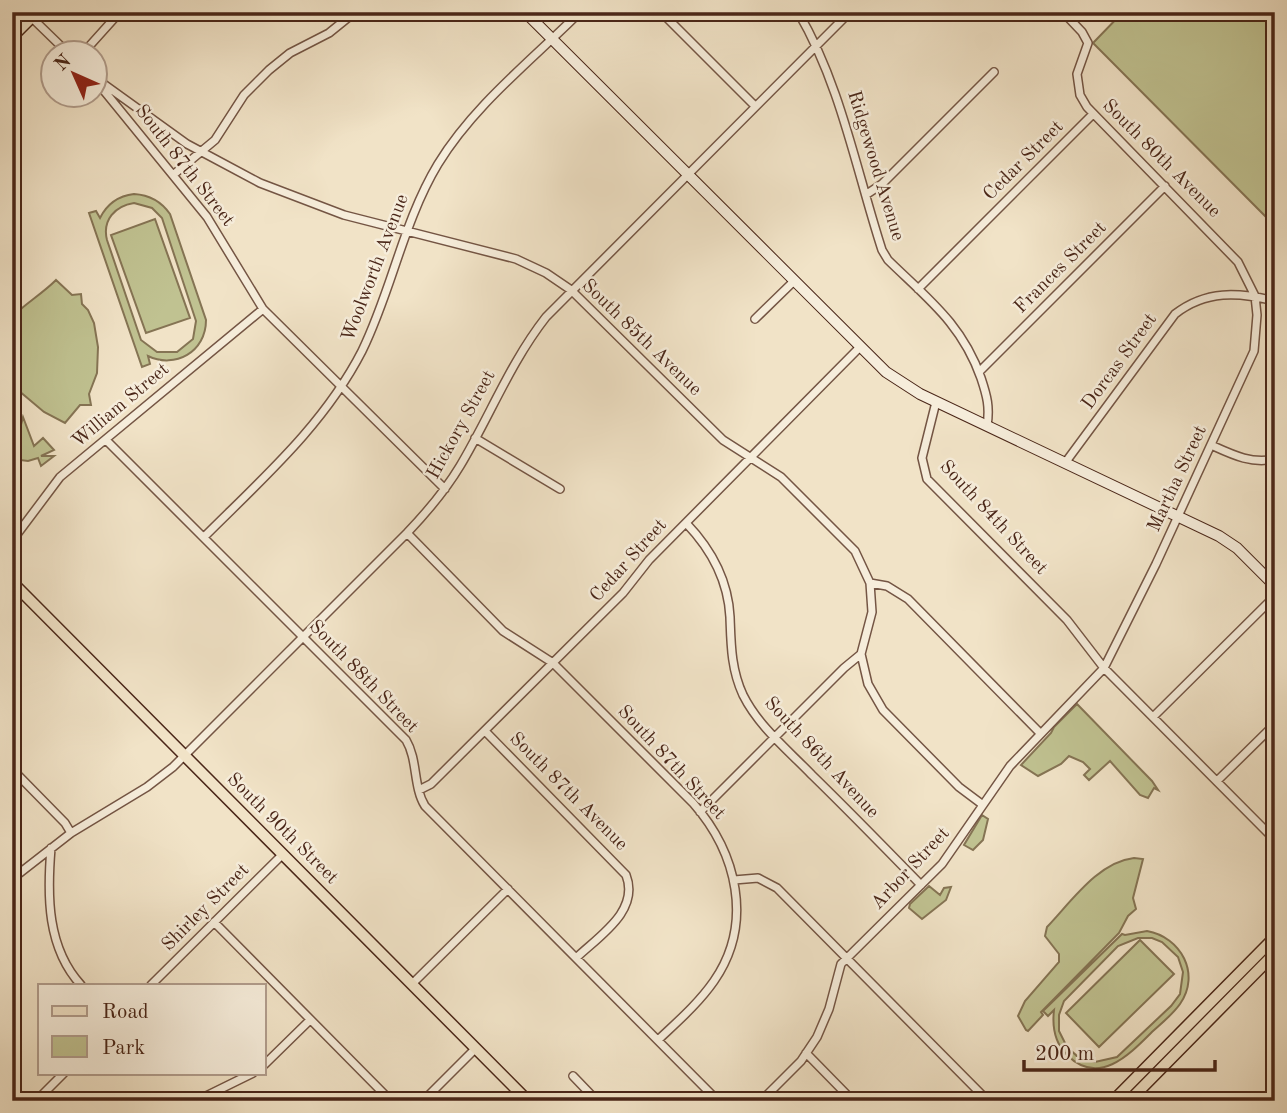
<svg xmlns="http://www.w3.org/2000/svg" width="1287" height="1113" viewBox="0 0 1287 1113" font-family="'Old Standard TT',serif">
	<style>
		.green { fill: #c0c291; stroke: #857454; stroke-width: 2; fill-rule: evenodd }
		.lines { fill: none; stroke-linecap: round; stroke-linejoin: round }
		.minor-casing { stroke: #745544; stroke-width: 10 }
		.secondary-casing { stroke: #4a2618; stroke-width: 12 }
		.primary-casing { stroke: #4a2618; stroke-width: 13 }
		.minor { stroke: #f6eddb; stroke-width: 7 }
		.secondary { stroke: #f6eddb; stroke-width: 10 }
		.primary { stroke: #f1e3c7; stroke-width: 10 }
		.labels { text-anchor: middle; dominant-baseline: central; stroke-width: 5; stroke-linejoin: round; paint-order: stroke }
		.street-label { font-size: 19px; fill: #4a2618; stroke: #f6eddb }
	</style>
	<rect width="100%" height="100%" fill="#f1e3c7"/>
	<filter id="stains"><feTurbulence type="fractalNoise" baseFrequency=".00286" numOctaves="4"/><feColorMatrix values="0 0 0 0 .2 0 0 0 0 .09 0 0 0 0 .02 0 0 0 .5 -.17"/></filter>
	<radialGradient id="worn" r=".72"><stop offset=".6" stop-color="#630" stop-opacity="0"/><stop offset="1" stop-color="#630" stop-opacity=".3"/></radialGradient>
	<path class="green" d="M1123 12H1275V226L1093 43Z
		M134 194C150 195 161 201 170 214L206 320C206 352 175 369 148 356L150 364 142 367 89 213 96 211 100 218C107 204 117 196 134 194ZM134 203 152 208 162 218 196 321 193 339 177 352H157L141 340 107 240C102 220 115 206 134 203Z
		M155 219 190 318 146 333 111 235Z
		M56 280 72 295 81 294 82 304 88 310 94 323 98 347 97 373 89 394 91 405H80L65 423 44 412 12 385V317C26 303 42 294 56 280Z
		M23 417 34 446 43 438 54 450 41 456H54L41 466 38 458 28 461 12 459Z
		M1077 704 1152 781 1158 790 1154 788 1148 798 1140 795 1110 761 1089 780 1084 775 1090 769 1083 762 1069 756 1061 764 1038 776 1021 765 1051 733 1054 727Z
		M982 815 988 819 983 840 973 850 964 845Z
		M1134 858 1143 859 1133 898 1136 909 1128 916 1119 933 1041 1012 1043 1015 1028 1031 1026 1030 1018 1016 1025 1001 1059 962V954L1045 936 1047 927C1071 902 1098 862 1134 858Z
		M929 886 940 895 944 888 951 887 946 900 922 919 909 908 910 904Z
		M1147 931C1181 937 1201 974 1180 1004 1173 1014 1162 1023 1153 1031 1130 1054 1099 1087 1067 1055 1055 1043 1052 1027 1054 1010L1048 1016 1043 1011 1122 934 1125 935ZM1138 938H1152L1162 942 1178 957 1183 972 1180 994 1171 1006 1117 1057 1095 1062 1077 1056 1067 1047 1059 1031V1015L1064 1001 1118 946Z
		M1140 940 1174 974 1099 1047 1066 1013Z"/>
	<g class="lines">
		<g class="minor-casing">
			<path id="minor" d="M661 12 755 106
				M798 12C841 85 856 170 882 250L888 260C928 299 962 324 981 378 987 396 990 407 987 426
				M32 18 67 52
				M84 52 120 12
				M94 77 187 144 260 183 344 215 516 259 546 273 571 290 723 440 781 477 855 551 870 583 872 612 861 654 844 668 700 812
				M101 87 207 217 263 309 445 489
				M173 175 215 140 244 95 269 70 290 53 329 33 355 12
				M867 194 882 184 994 72
				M918 289 1093 114
				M755 319 793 282
				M979 372 1165 186
				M936 402 922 458 927 479 1067 620 1104 668 1275 840
				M475 438 560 489
				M106 440 406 740C418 760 413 787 425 806L718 1101
				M1211 445C1233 455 1251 464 1275 459
				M1065 463 1175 314C1206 290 1238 292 1275 301
				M686 523C711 549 728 579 730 617 731 644 731 669 743 695 759 727 788 750 812 775 849 811 885 848 921 885
				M407 533 503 631 553 663 693 803C737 853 754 923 714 981 698 1004 677 1022 658 1040
				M204 537C262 479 324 425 362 351 392 290 403 222 438 164 474 105 532 60 580 12
				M12 541 60 477 263 309
				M870 583 887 586 908 599 1040 733
				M861 654 868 684 883 710 959 787 983 805
				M1153 717 1275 596
				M485 731 626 875C640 911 599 936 576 958
				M12 769 65 823 71 833
				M1217 781 1275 724
				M419 790 431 784 623 593 649 560 859 348
				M51 848C47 896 47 948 81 985
				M12 879 71 833 147 787 173 767 407 533C427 512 445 491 460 466 490 416 510 363 546 317L850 12
				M734 880 758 878 777 888 988 1101
				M214 922 391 1101
				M412 984 508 889
				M151 985 283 854
				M806 1053 853 1101
				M264 1065 310 1020
				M573 1076 597 1101
				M36 1101 64 1073
				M196 1101 253 1073
				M423 1101 476 1048
				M598 1101 603 1099 608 1101
				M761 1101 801 1061 817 1037 829 1009 841 964 942 864 1010 766 1104 668 1156 564 1254 351 1257 315 1255 296 1238 262 1087 107 1080 95 1077 74 1088 43 1082 32 1063 12"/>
		</g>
		<g class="secondary-casing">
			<path id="secondary" d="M525 12 886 372 920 394 1219 536 1237 548 1275 586"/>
		</g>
		<g class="primary-casing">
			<path id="primary" d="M12 37 37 12
				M12 582 528 1101
				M1089 1098 1095 1101
				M1113 1101 1275 937
				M1129 1101 1275 953"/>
		</g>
		<use href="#minor" class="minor"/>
		<use href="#secondary" class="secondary"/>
		<use href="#primary" class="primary"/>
	</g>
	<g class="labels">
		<g class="street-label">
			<text transform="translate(1161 159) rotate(45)">South 80th Avenue</text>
			<text transform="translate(1024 161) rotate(-45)">Cedar Street</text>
			<text transform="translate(184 166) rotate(52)">South 87th Street</text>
			<text transform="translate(875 166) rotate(73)">Ridgewood Avenue</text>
			<text transform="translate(376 268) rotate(-69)">Woolworth Avenue</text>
			<text transform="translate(1061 268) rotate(-45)">Frances Street</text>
			<text transform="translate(641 338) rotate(44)">South 85th Avenue</text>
			<text transform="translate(1120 362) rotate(-54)">Dorcas Street</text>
			<text transform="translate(121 406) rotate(-40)">William Street</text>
			<text transform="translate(462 425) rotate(-61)">Hickory Street</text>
			<text transform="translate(1178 479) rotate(-65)">Martha Street</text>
			<text transform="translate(993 518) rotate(47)">South 84th Street</text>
			<text transform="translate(629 561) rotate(-48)">Cedar Street</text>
			<text transform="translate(363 677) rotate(46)">South 88th Street</text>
			<text transform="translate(821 758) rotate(47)">South 86th Avenue</text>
			<text transform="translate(671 763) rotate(47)">South 87th Street</text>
			<text transform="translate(568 792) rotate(45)">South 87th Avenue</text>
			<text transform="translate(282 829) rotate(45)">South 90th Street</text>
			<text transform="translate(911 869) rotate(-47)">Arbor Street</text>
			<text transform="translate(206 908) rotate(-45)">Shirley Street</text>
		</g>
	</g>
	<rect width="1287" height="1113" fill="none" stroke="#f1e3c7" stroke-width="42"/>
	<rect x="14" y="14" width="1259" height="1085" fill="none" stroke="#4a2618" stroke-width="3.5"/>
	<rect x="21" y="21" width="1245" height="1071" fill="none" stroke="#4a2618" stroke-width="2"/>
	<rect x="38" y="984" width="228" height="91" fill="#f6eddb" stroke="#b19d8d" stroke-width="2"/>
	<rect x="52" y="1006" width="35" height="10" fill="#f1e3c7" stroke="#b19d8d" stroke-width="2"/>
	<text x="102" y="1018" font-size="21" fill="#4a2618">Road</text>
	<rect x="52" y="1036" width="35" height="21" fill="#c0c291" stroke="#b19d8d" stroke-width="2"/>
	<text x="102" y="1054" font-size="21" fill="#4a2618">Park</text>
	<g transform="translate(74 74) rotate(315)"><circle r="33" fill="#f6eddb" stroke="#b19d8d" stroke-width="2"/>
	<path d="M0-5L12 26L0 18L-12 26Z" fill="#8f2418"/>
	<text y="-10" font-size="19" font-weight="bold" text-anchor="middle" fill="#4a2618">N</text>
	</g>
	<path d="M1024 1060v10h191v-10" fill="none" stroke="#4a2618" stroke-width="3.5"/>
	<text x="1035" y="1060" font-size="21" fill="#4a2618" stroke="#f6eddb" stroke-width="5" paint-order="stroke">200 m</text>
	<rect width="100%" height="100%" filter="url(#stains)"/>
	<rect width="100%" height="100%" fill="url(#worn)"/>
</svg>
